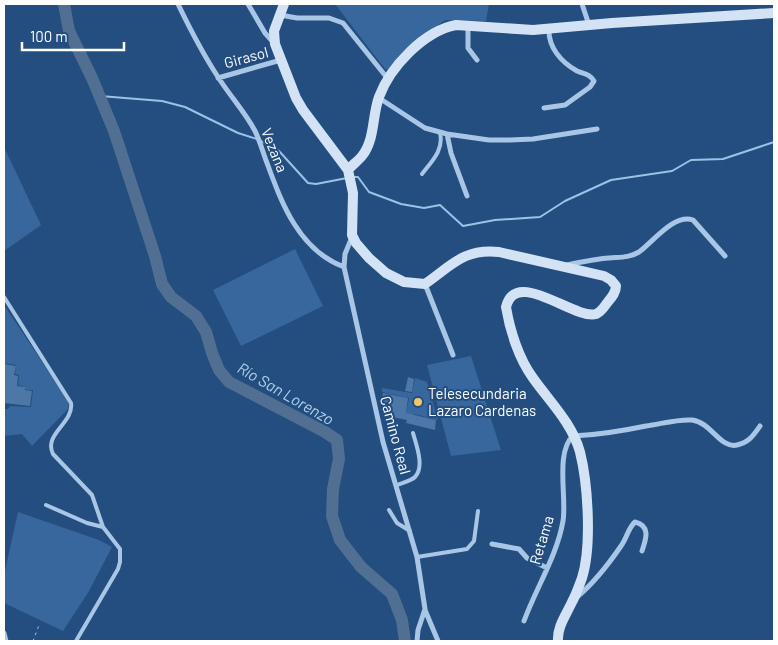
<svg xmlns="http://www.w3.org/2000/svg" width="778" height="645" viewBox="0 0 778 645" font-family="Barlow,sans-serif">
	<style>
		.green { fill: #37679c }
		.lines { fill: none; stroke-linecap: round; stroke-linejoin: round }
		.stream { stroke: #9dc1e7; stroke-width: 2 }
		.river { stroke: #506f93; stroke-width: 12 }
		.building { fill: #4c77a7 }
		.path { stroke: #a9c6e6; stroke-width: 1; stroke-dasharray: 2.5 4; stroke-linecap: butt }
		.lane { stroke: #a9c6e6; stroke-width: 4 }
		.street { stroke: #a9c6e6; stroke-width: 5 }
		.secondary { stroke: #d3e3f5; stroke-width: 10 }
		.poi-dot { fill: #f1c76c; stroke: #234e7f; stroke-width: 2 }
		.labels { text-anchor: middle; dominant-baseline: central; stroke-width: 4; stroke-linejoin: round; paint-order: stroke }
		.street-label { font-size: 15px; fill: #fff; stroke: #234e7f }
		.poi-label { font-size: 15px; fill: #fff; stroke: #234e7f; text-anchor: start }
		.water-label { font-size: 16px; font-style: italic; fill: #b4d0ee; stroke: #234e7f }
	</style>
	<rect width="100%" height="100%" fill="#234e7f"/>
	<path class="green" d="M335 4H489L486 21 445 20 406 50 391 70 385 69Z
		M4 147 41 225 4 251Z
		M295 249 323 306 241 346 213 290Z
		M4 305 69 402 68 409 32 446 22 434 4 436V409H8L10 406 31 407 33 390H26V387L18 385 19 375 15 374 16 365 4 363Z
		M471 356 501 450 451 456 427 365Z
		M415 378 427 382 438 420 414 414 412 419 405 417 409 398 382 392V388L412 393Z
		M18 512 99 540 112 547 89 591 63 631 4 603V575Z"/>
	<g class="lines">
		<path class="stream" d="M100 96 162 101 185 107 238 133 257 139
			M261 141 279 151 308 183 316 184 347 178
			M354 177H358L369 192 401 204 424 208 440 205 463 226 495 220 540 217 565 201 611 180 672 171 691 160 723 159 774 142"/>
		<path class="river" d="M64 4 69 31 92 78 114 131 155 256 162 284 171 297 196 316 206 332 212 353 219 370 229 382 325 432 337 440 339 459 333 489 332 516 340 540 361 567 392 594 402 620 405 641"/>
	</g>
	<path class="building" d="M4 364 16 366 14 375 18 376 17 386 26 387 25 390 32 391 30 406 4 403Z
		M408 377 414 379 412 392 405 391Z
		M383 393 408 398 406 413 436 420 435 430 406 423 407 420 387 416 389 406 381 404Z"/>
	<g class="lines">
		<path class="path" d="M33 641 39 625"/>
		<path class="lane" d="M422 174C432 161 444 150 440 133
			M4 297 71 403C74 423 43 434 53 454L92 495 103 527 120 549V562L118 569 76 641
			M397 485C402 483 411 481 415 477 425 467 416 444 413 433
			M46 505 87 523 103 527
			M389 510 397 523 410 531
			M417 557 467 549 474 541 478 511"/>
		<path class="street" d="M178 4C190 29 203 54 218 77 230 96 245 112 255 131 260 141 263 153 267 163 282 204 299 250 344 267
			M248 4 265 33 274 43
			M582 4 589 25
			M280 15 297 18H329L343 23 388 79
			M468 26V48L477 60
			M218 78 281 60
			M379 98 425 128 447 134 489 140H510L533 139 597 129
			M544 108 565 105 590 87 594 81C590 74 584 74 577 71 561 62 548 47 549 29
			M447 134 451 153 467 196
			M352 237 345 254 344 267 383 442 417 557 425 609 418 630 417 641
			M567 265C581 262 595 259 609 258 620 257 629 258 639 252 652 243 674 213 693 220L725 256
			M425 284 453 355
			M492 544 519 549 527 558 547 568
			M577 597C595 582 608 565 621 546 627 538 628 528 635 522 651 526 646 539 642 551
			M425 610 438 641
			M524 621C536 588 557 556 563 521 567 499 555 452 573 436 598 435 622 431 646 426 661 424 677 419 692 420 711 422 720 449 737 445 749 442 753 436 760 426
			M4 633 6 641"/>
		<path class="secondary" d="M284 4 274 31 275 44 296 98 303 110 348 170 353 193 352 235 356 243 369 258 386 273 404 282 425 284C451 266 464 248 499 252L604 276 611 280 616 286C616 293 611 298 607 303 604 307 601 312 596 314 574 320 516 267 506 307 510 331 519 359 533 378 550 402 572 423 580 452 588 484 592 546 582 578 579 586 576 595 572 602 566 615 557 627 558 641
			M348 170C352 165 358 161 362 156 375 140 372 116 379 97 390 67 424 31 456 25L533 30 612 23 774 13"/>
	</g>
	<circle class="poi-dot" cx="418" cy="402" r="5"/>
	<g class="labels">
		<g class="street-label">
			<text transform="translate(246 57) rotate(-15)">Girasol</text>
			<text transform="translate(275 150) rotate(68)">Vezana</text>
			<text transform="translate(396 435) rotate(75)">Camino Real</text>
			<text transform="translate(541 540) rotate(-73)">Retama</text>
		</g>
		<g class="poi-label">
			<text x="428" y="393">Telesecundaria<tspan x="428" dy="17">Lazaro Cardenas</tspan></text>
		</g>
		<g class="water-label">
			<text transform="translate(286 393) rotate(30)">Río San Lorenzo</text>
		</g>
	</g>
	<rect width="778" height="645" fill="none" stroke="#ffffff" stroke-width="10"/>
	<path d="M22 42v8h102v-8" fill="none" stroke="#ffffff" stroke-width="2.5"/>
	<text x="30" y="42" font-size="15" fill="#ffffff" stroke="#234e7f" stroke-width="4" paint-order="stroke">100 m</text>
</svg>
